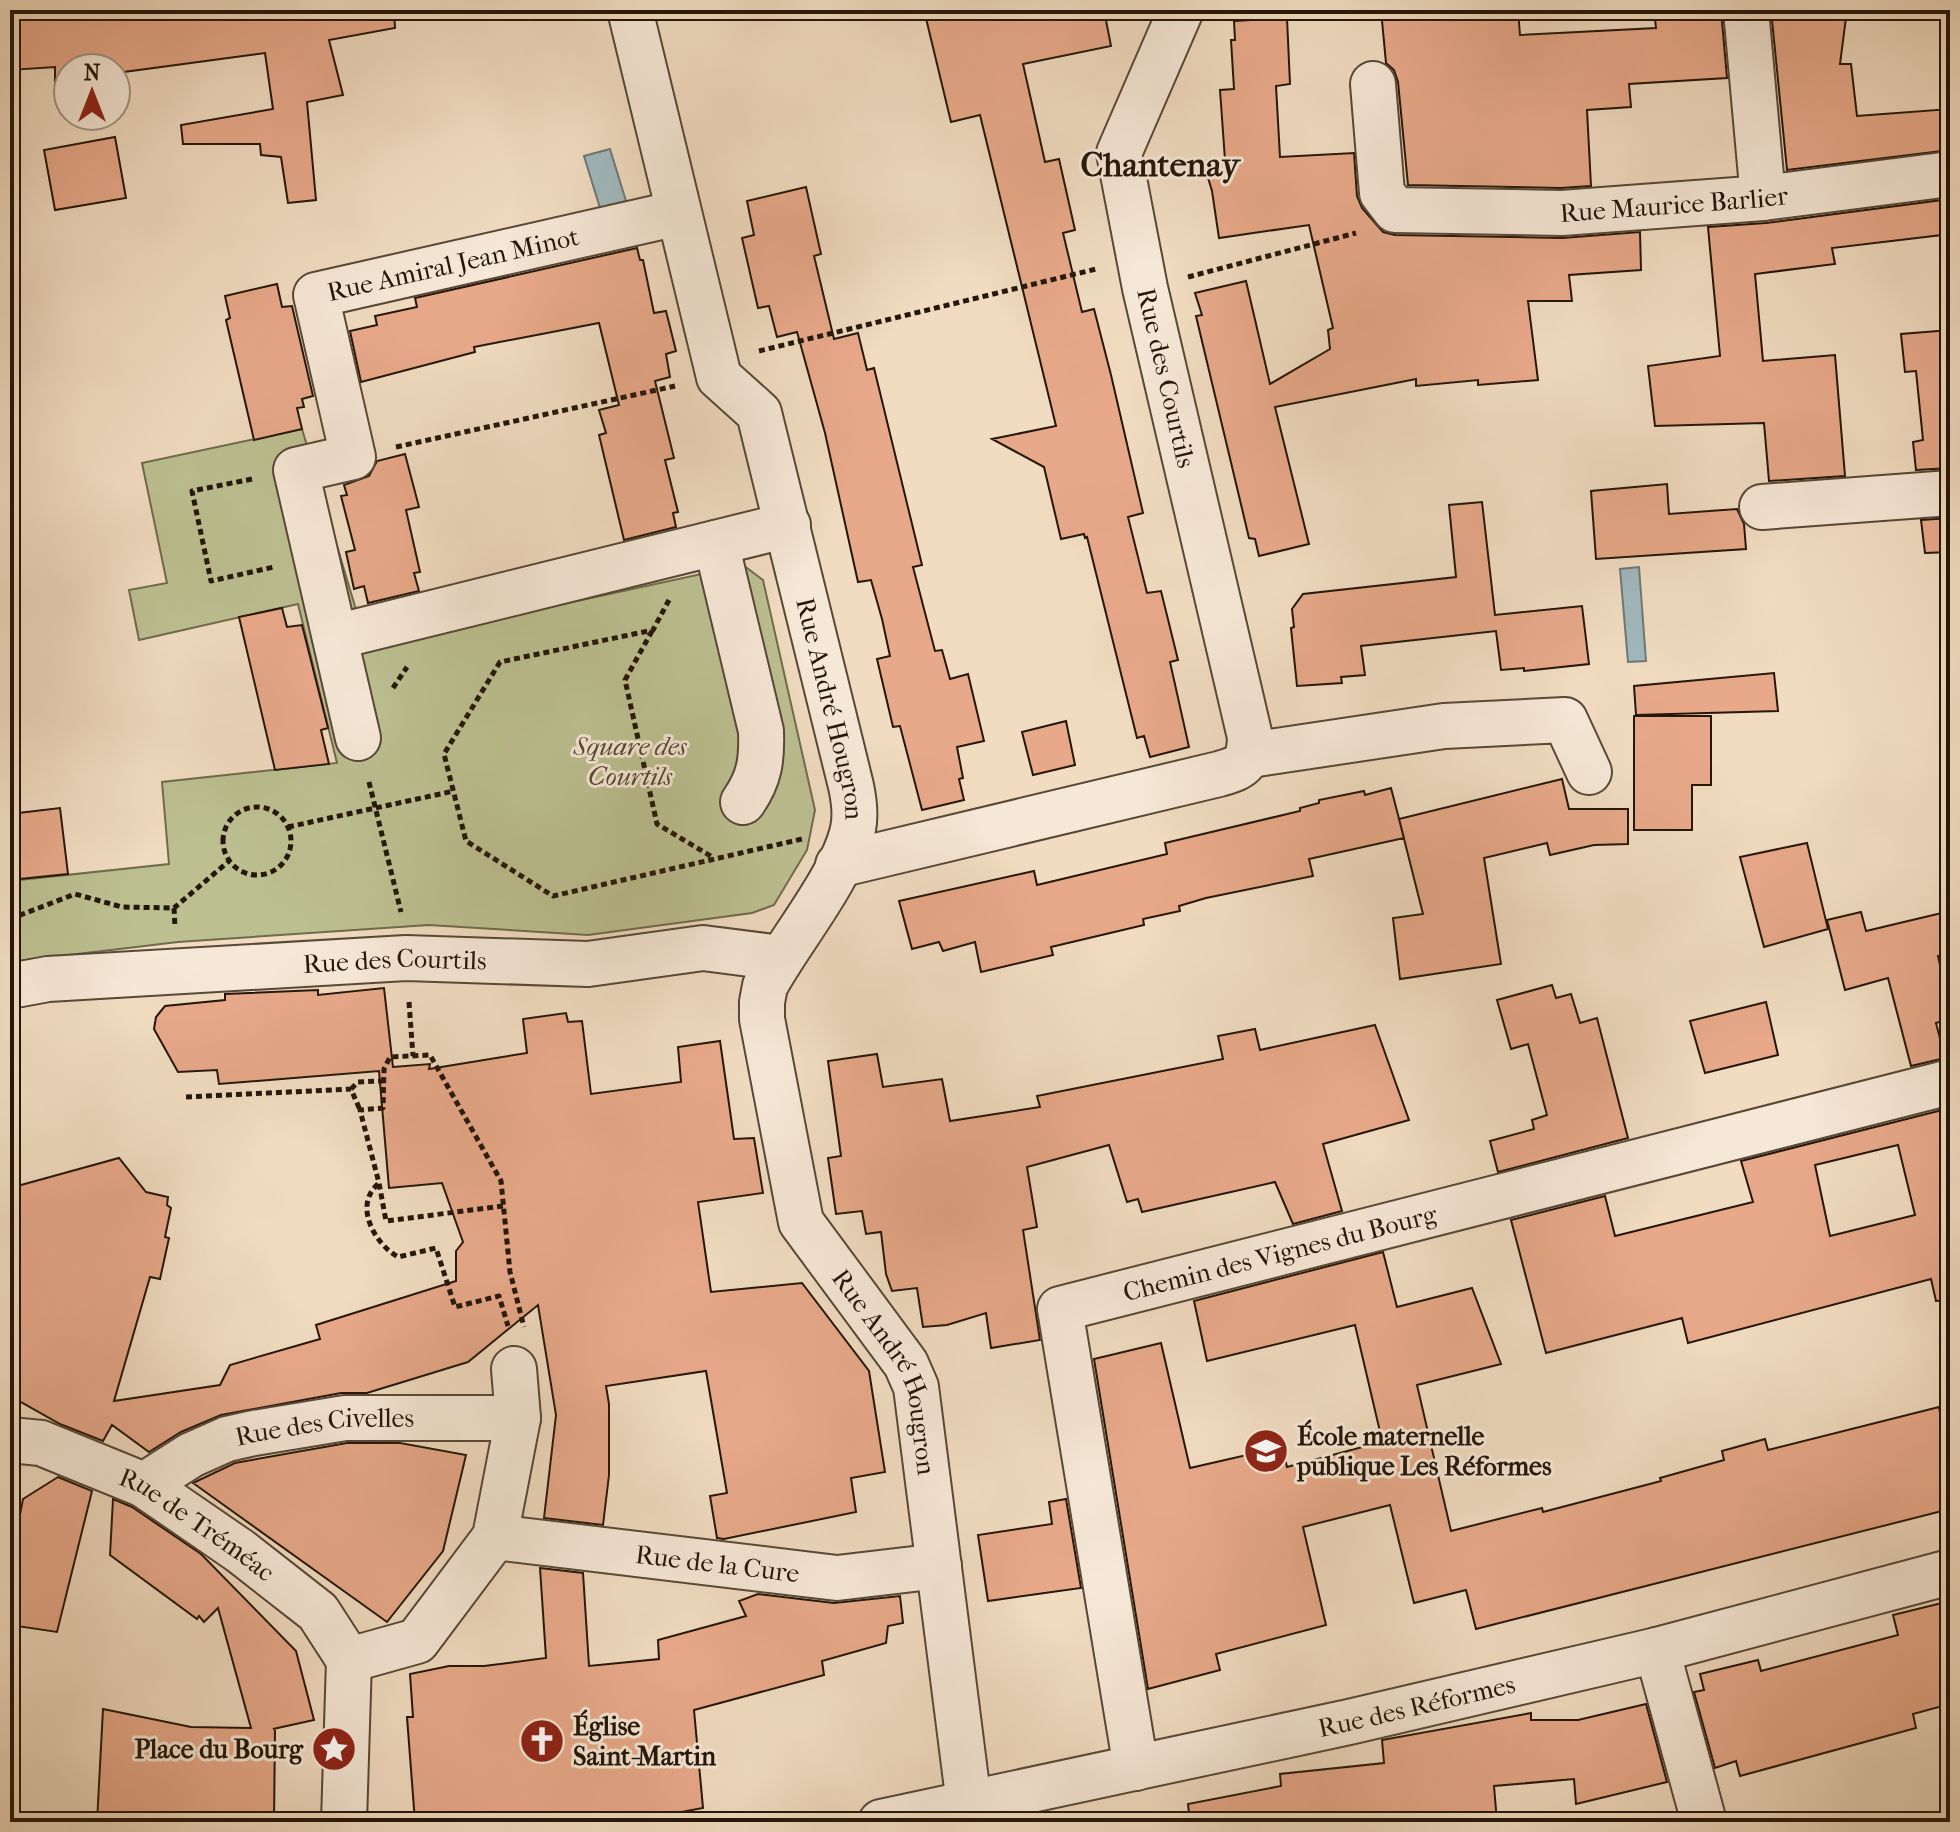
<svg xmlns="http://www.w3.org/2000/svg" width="1960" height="1832" viewBox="0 0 1960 1832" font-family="'IM FELL French Canon',serif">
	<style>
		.green { fill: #bcc091; stroke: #706b4d; stroke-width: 2 }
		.water { fill: #a0b9be; stroke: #6e7876; stroke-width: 2 }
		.building { fill: #e8a98a; stroke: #241609; stroke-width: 2; fill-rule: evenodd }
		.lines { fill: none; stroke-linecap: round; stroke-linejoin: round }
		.minor-casing { stroke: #574837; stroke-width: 48 }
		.path { stroke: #241609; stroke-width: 5; stroke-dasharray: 6 4; stroke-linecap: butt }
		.minor { stroke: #f6e8d7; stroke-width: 44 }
		.labels { text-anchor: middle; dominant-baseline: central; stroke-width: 6; stroke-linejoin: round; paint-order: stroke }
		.street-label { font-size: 26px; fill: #241609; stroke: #f6e8d7 }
		.park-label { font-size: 26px; font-style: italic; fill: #524932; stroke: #f6e8d7 }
		.poi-label { font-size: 26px; font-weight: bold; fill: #241609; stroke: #f6e8d7; text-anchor: start }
		.district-label { font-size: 34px; font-weight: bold; fill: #241609; stroke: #f6e8d7 }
	</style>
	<rect width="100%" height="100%" fill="#f1dcc1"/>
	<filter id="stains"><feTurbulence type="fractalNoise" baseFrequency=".0025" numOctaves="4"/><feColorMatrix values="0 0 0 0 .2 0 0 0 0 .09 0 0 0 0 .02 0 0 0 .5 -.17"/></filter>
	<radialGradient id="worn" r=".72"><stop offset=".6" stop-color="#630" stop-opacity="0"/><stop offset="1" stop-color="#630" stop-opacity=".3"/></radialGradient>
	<path class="green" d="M302 429 357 613 392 641 743 565 763 580 815 810 807 850 774 905 752 913 588 935 429 925 178 942 10 962V881L169 864 162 782 337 763 298 604 139 640 129 590 167 583 142 463Z"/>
	<path class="water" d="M610 149 626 201 600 208 584 156Z
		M1639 567 1646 661 1628 662 1620 569Z"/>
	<path class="building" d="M10 10H90L91 17 129 10H394L395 28 329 40 343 95 307 102 316 200 288 203 281 157 261 155 260 144H183L181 125 273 109 265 53 116 73V68H68V79L55 81V67L10 70Z
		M924 10H1104L1111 46 1023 64 1045 162 1059 159 1075 230 1063 233 1082 312 1094 309 1111 375 1143 513 1128 517 1147 593 1161 591 1178 660 1170 662 1189 747 1150 757 1144 736 1137 738 1087 537 1085 538 1084 534 1061 539 1044 467 992 439 1056 426 980 115 951 122Z
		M1381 10H1518L1520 35 1656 28 1654 10H1721L1727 78 1629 84 1631 107 1587 110 1591 186 1561 188 1408 185 1398 82 1394 70 1386 63Z
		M1771 10H1847L1840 64H1851L1857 116 1950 109V150L1787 170Z
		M1287 18 1290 84 1276 86 1280 157 1354 153 1357 196 1362 208 1383 232 1395 235 1562 238 1640 232 1641 270 1569 275 1572 301H1528L1538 380 1478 385V380L1416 386V379L1275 407 1309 544 1259 556 1255 539 1249 538 1239 496 1196 316 1202 315 1195 293 1246 281 1270 384 1330 349 1328 330 1333 328 1309 225 1219 238 1212 191 1203 161 1225 160 1220 90 1234 89 1231 40H1235L1234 21Z
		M115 137 126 198 55 210 44 150Z
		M806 187 821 254 814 256 834 339 858 333 867 370 874 368 922 565 913 567 935 651 942 650 950 679 968 674 984 741 957 747 963 778 959 779 964 800 922 810 900 726 893 727 877 659 890 656 882 619 871 580 858 582 825 433 797 332 777 337 769 306 758 308 742 238 754 235 747 201Z
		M1950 199V234L1832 248 1835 264 1755 274 1763 361 1835 355 1845 476 1769 481 1764 423 1655 426 1648 366 1720 356 1708 227 1766 223Z
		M637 248 640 260H643L654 313 666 311 676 351 666 354 670 377 655 381 674 458 665 460 678 512 673 513 676 527 624 540 599 435 606 433 599 410 619 405 599 323 474 347 475 352 361 382 350 331 377 325 375 316 417 307 415 298Z
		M277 284 282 307 292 306 313 396 302 399 304 407 297 408 302 429 254 440 226 320 230 318 225 296Z
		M1950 330V468L1916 470 1913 442 1923 440 1916 371 1905 372 1901 334Z
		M405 454 419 507 406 510 420 572 414 573 419 591 368 603 364 586 354 589 346 552 355 550 341 496 347 495 344 485 369 476 377 461Z
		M1667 484 1669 514 1737 509 1744 524 1746 549 1596 559 1591 491Z
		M1482 502 1495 615 1582 606 1589 664 1524 671V668L1501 670 1496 631 1361 646 1365 675 1341 677 1342 683 1297 686 1291 628 1294 627 1292 609 1303 594 1456 577 1449 505Z
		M1950 518V552L1925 553 1921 520Z
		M282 608 287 627 302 625 328 728 321 730 329 764 275 770 239 617Z
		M1774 673 1778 711 1636 715 1634 686Z
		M1634 716H1711V785H1692V830H1634Z
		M1066 721 1075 765 1033 775 1022 732Z
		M1562 779 1569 809H1628V844L1594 845 1550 855 1547 843 1484 858 1501 964 1400 979 1393 918 1423 914 1399 819Z
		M1391 788 1404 838 1309 859 1313 876 1206 898 1179 906 1180 911 1143 919 1144 925 1051 947 1053 955 981 972 975 942 943 951 939 942 912 949 899 901 1034 871 1037 885 1167 854 1165 843 1300 811V808L1319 803V800L1364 791 1365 795Z
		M60 808 68 874 10 880V814Z
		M1807 843 1828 929 1764 947 1740 857Z
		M1950 911V953L1938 956 1950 1011V1019L1936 1023 1945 1058 1911 1066 1888 978 1845 990 1827 920 1861 912 1866 931Z
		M1552 985 1556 998 1571 994 1580 1023 1597 1018 1628 1138 1498 1172 1490 1141 1534 1129 1532 1120 1547 1115 1528 1044 1511 1049 1497 1000Z
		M384 988 393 1067 430 1064 429 1069 527 1053 523 1019 566 1013 568 1022 582 1021 591 1094 681 1082 678 1047 720 1041 734 1139 754 1138 763 1193 698 1202 711 1292 802 1283 869 1371 885 1472 851 1478 856 1512 724 1539 717 1538 710 1496 727 1493 706 1371 606 1386 609 1404V1475L603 1525 544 1518 556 1415 538 1305 468 1362 367 1393H341L221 1415 181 1432 149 1452 112 1425 103 1441 60 1424 14 1398 10 1378V1188L119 1158 146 1192 168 1197 167 1205 171 1208 165 1237 169 1238 160 1279 150 1277 114 1401 220 1385 230 1365 320 1339 316 1325 456 1281V1251L463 1242 442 1183 389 1188 379 1071 219 1084 217 1070 178 1072 154 1029 156 1017 165 1006 225 1000V994L318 990V995Z
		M1766 1002 1778 1055 1705 1073 1690 1021Z
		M1375 1025 1409 1120 1323 1144 1342 1211 1293 1224 1275 1182 1142 1212 1138 1199 1127 1202 1109 1145 1027 1167 1037 1227 1023 1230 1040 1340 991 1348 986 1313 947 1325 923 1327 917 1288 892 1291 886 1274 881 1232 866 1234 862 1211 836 1214 828 1158 841 1156 828 1061 877 1054 883 1087 942 1079 950 1121 1040 1107 1037 1096 1223 1059 1218 1036 1255 1029 1260 1050Z
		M1950 1108V1300L1936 1301 1931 1279 1688 1343 1682 1318 1546 1353 1511 1220 1605 1196 1615 1236 1753 1202 1741 1161ZM1898 1145 1915 1215 1830 1236 1815 1165Z
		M1383 1252 1397 1307 1472 1288 1501 1364 1417 1385 1451 1531 1542 1508 1543 1512 1661 1481 1660 1478 1724 1460 1722 1451 1765 1439 1768 1450 1939 1407 1941 1418 1950 1415V1509L1476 1629 1466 1590 1414 1603 1390 1505 1303 1527 1326 1625 1216 1654 1220 1670 1148 1689 1094 1359 1161 1343 1190 1468 1282 1447 1287 1467 1374 1444V1437L1381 1436 1355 1325 1207 1361 1194 1301Z
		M347 1443H400L466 1455 443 1551 387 1622 193 1483 235 1463Z
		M58 1477 92 1491 57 1632 10 1625V1566L23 1499Z
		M113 1499 132 1507 201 1554 296 1651 314 1720 273 1729H275L274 1822H97L103 1709 191 1727 251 1728 218 1608 204 1622 199 1616 197 1619 110 1555Z
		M1066 1499 1081 1588 988 1601 978 1535 1052 1524 1049 1502Z
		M540 1568 583 1573 589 1666 659 1659 658 1640 746 1616 739 1601 758 1594 834 1603 900 1596 903 1623 888 1626 886 1643 822 1661 824 1675 694 1710 703 1808 660 1816 570 1822H415L407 1717H413L410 1674 449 1666H484L546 1658Z
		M1950 1601V1704L1913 1714 1916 1728 1740 1776 1736 1761 1715 1768 1694 1692 1704 1690 1700 1674 1758 1660 1761 1671 1898 1635 1893 1615Z
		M1646 1704 1667 1782 1576 1804 1574 1779 1494 1786 1497 1822H1190L1188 1804 1281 1786 1280 1774 1384 1763 1382 1740 1531 1713V1720H1578Z"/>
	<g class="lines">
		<g class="minor-casing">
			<g id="minor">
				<path id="s1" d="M630 10 719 377 759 413 851 786C854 800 856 815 853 829 843 877 789 941 765 986L762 1002V1019L801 1222 906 1364 916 1387 969 1804"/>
				<path d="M1746 10 1763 198"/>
				<path id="s2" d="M1373 84 1382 193 1395 210 1562 213 1763 198 1950 174"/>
				<path d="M1762 507 1950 493"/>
				<path d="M716 543 761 731C762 759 760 778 743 802"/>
				<path d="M335 637 788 525"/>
				<path id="s3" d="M358 738 296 470 353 457 316 295 678 213"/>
				<path d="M1250 755 1444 726 1565 720 1589 772"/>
				<path d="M838 865 1219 774C1243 767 1249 764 1250 737L1145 288 1119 153 1181 10"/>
				<path id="s4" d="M10 986 48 979 406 958 588 964 703 948 781 958"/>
				<path id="s5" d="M10 1440 41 1443 144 1485 240 1551 318 1612 349 1660"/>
				<path id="s6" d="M144 1485 191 1455 227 1439 254 1433 345 1418H518"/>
				<path id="s7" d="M495 1537 837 1578 939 1566"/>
				<path d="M1657 1650 1704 1822"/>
				<path d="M349 1660 417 1641 495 1537 518 1418 514 1369"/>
				<path id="s8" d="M1136 1768 1060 1309 1950 1082"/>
				<path d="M344 1822 349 1660"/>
				<path id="s9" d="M881 1822 1349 1722 1657 1650 1950 1572"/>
			</g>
		</g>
		<path class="path" d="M1188 277 1356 233
			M759 351 1096 269
			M396 447 675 386
			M252 479 192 491 211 581 274 567
			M669 600 653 630 500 662 444 754 466 841 553 896 802 839
			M652 631 625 680 657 824 714 858
			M393 688 407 667
			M369 782 401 912
			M223 841a34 34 0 1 1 68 0a34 34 0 1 1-68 0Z
			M288 827 454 791
			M174 908 175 927
			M10 919 75 894 122 907 174 908 229 861
			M409 1002 413 1056
			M351 1089 358 1082 383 1081
			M186 1097 351 1089 360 1110
			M378 1184C353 1206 375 1244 398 1257L436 1248 455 1307 499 1296 508 1326
			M503 1206 386 1221 379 1183 360 1110 383 1108 384 1069 390 1057 430 1055 501 1181 510 1272 524 1327"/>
		<use href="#minor" class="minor"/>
	</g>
	<defs>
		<g id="school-disc" transform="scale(2.3)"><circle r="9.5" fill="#8f2418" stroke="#f6e8d7"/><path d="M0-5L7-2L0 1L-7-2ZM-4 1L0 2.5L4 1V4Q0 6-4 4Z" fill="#fff"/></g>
		<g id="church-disc" transform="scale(2.3)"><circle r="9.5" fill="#8f2418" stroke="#f6e8d7"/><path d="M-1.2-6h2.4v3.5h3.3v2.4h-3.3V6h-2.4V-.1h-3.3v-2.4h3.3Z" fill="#fff"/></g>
		<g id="sight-disc" transform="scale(2.3)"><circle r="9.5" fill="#8f2418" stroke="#f6e8d7"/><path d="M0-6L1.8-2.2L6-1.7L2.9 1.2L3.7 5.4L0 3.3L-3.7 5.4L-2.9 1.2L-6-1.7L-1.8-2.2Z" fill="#fff"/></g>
	</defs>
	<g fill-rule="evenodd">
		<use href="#school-disc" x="1266" y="1451"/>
		<use href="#church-disc" x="542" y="1741"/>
		<use href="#sight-disc" x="334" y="1749"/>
	</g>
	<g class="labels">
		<g class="street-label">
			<text stroke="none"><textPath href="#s2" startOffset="410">Rue Maurice Barlier</textPath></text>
			<text stroke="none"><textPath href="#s3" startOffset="640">Rue Amiral Jean Minot</textPath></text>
			<text transform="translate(1166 378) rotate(77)">Rue des Courtils</text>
			<text stroke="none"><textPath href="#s1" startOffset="736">Rue André Hougron</textPath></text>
			<text stroke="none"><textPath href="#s4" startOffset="386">Rue des Courtils</textPath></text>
			<text stroke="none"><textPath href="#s8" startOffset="692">Chemin des Vignes du Bourg</textPath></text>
			<text stroke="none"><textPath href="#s1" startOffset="1456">Rue André Hougron</textPath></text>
			<text stroke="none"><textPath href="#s6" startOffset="194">Rue des Civelles</textPath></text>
			<text stroke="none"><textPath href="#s5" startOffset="208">Rue de Tréméac</textPath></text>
			<text stroke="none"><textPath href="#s7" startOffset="224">Rue de la Cure</textPath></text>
			<text stroke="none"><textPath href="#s9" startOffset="548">Rue des Réformes</textPath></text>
		</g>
		<g class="park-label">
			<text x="630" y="746">Square des<tspan x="630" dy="30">Courtils</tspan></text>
		</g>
		<g class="poi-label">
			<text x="1297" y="1436">École maternelle<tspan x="1297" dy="30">publique Les Réformes</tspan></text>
			<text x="573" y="1726">Église<tspan x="573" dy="30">Saint-Martin</tspan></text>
			<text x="303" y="1749" text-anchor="end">Place du Bourg</text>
		</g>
		<g class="district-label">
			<text x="1160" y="165">Chantenay</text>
		</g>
	</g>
	<rect width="1960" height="1832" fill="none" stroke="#f1dcc1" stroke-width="40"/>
	<rect x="12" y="12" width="1936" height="1808" fill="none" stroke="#241609" stroke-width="4"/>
	<rect x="20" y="20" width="1920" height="1792" fill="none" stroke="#241609" stroke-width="2"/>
	<g transform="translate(92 92)"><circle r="38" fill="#f6e8d7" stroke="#a29485" stroke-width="2"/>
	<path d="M0-6L14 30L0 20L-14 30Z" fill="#8f2418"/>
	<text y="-12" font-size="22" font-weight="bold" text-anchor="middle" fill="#241609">N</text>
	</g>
	<rect width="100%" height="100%" filter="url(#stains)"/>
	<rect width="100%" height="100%" fill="url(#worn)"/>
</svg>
